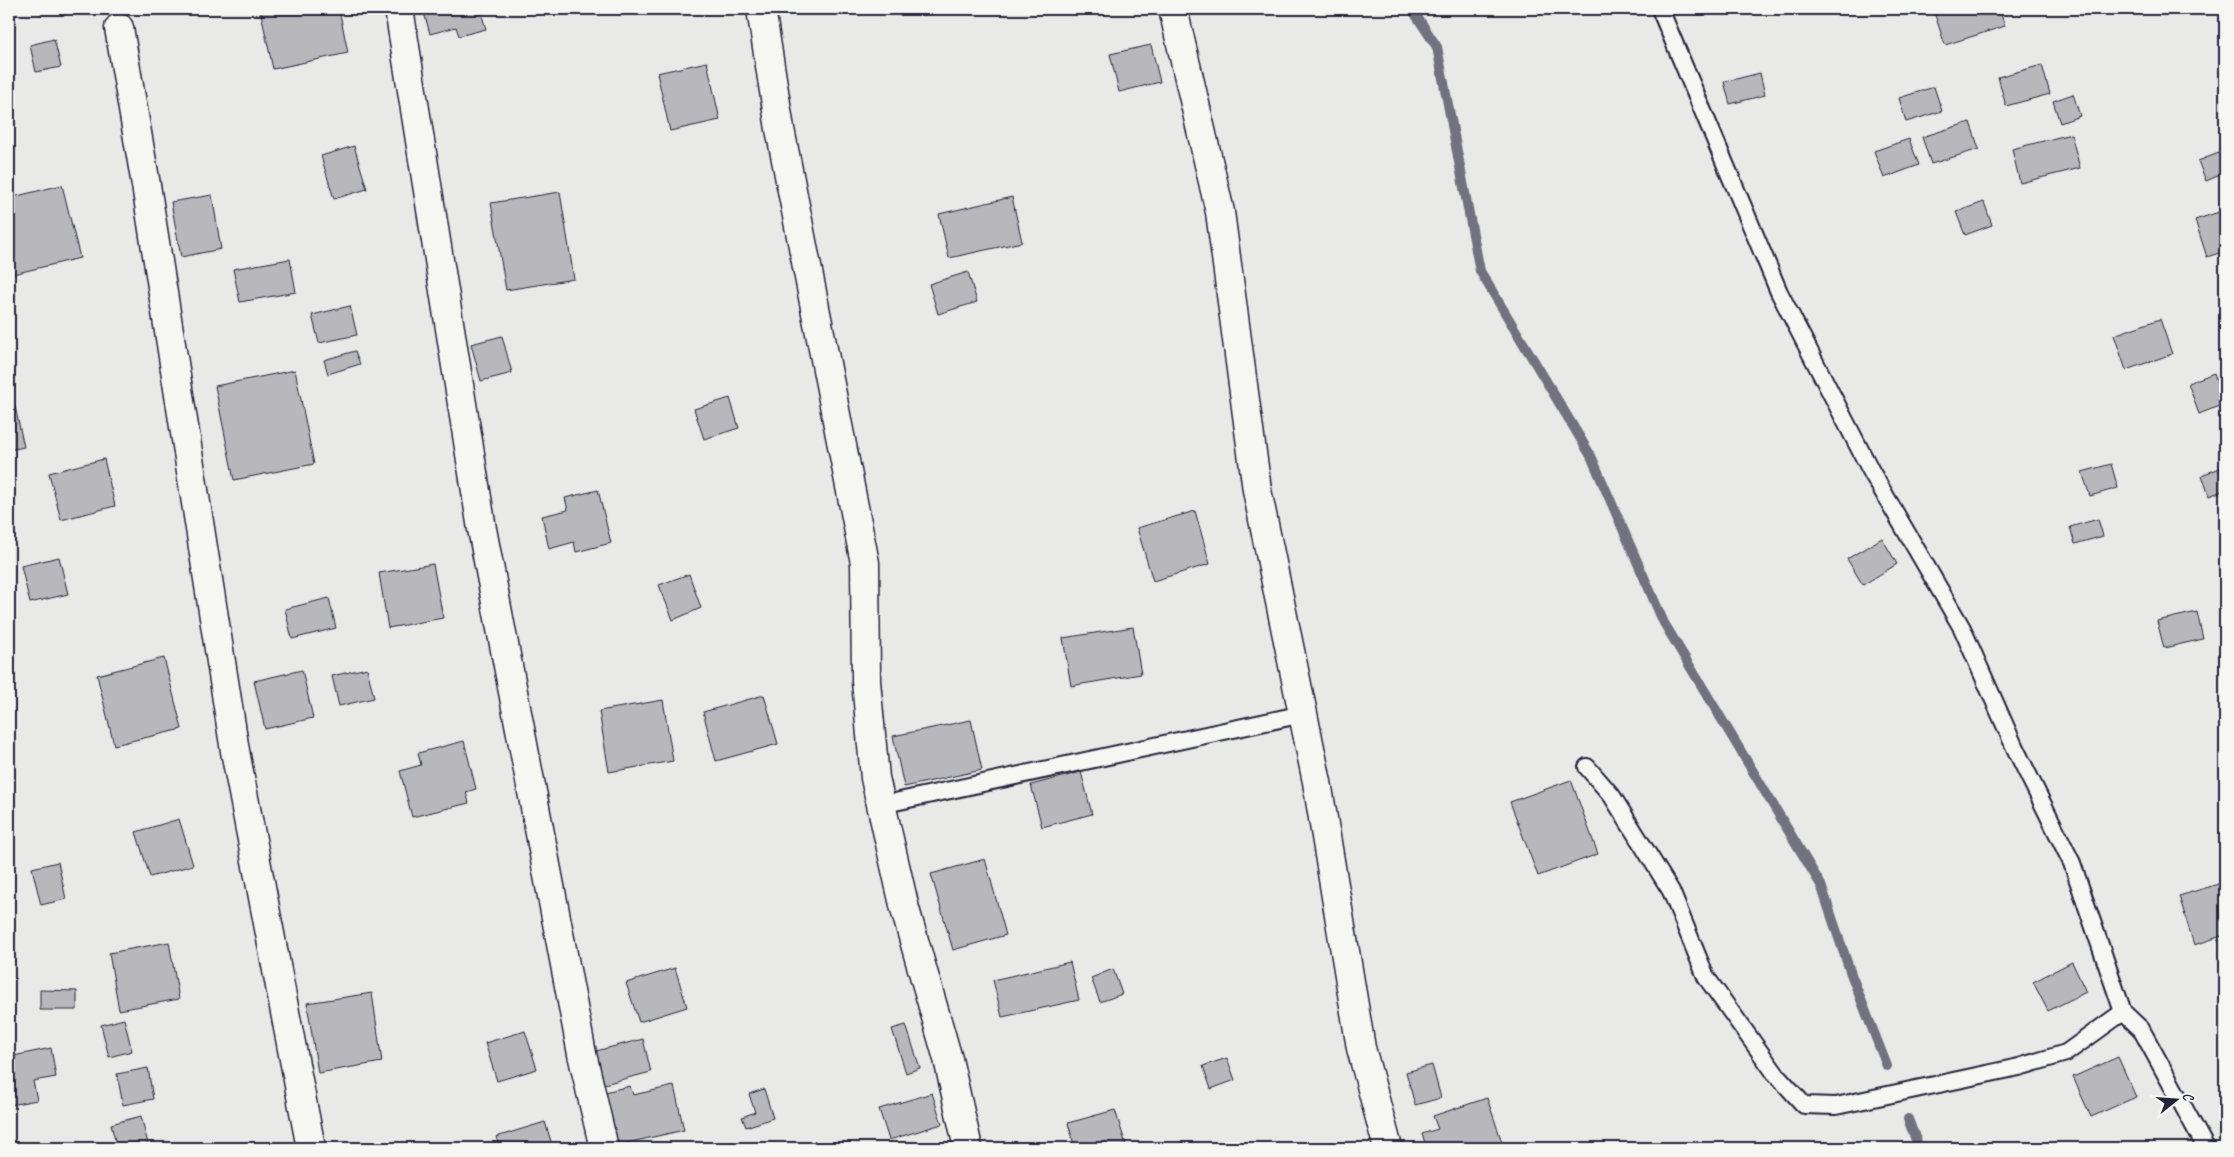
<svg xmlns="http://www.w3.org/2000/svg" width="2234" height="1157" viewBox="0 0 2234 1157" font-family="Caveat,sans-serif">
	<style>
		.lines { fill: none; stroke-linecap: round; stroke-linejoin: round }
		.stream { stroke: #71717f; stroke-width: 10 }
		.building { fill: #b8b8bc; stroke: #22223b }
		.service-casing { stroke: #22223b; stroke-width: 20 }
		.minor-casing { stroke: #22223b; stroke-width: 31 }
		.service { stroke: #f6f6f2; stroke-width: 16 }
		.minor { stroke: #f6f6f2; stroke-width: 28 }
	</style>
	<rect width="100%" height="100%" fill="#e9e9e7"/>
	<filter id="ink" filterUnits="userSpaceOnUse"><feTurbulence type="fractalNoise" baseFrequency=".02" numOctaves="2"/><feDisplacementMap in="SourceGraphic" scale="10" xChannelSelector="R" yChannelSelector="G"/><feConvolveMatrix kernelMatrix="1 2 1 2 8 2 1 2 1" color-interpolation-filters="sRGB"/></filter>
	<g filter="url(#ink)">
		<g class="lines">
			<path class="stream" d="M1412 9 1437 47 1480 271 1591 456 1664 623 1821 885 1851 974 1887 1066
				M1908 1119 1919 1148"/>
		</g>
		<path class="building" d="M260 9H339L348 53 273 69Z
			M423 9H480L486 29 459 36 456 27 430 34Z
			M1933 9H1999L2005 26 1945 45Z
			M54 39 61 67 36 72 30 45Z
			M1151 45 1160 82 1119 92 1110 54Z
			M707 62 720 120 670 131 657 73Z
			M2042 65 2050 94 2006 106 1998 77Z
			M1760 73 1765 95 1730 104 1724 82Z
			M1934 87 1942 111 1906 122 1899 98Z
			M2073 94 2080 116 2060 123 2053 101Z
			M1970 122 1979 149 1931 164 1922 137Z
			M2071 134 2080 168 2020 183 2012 149Z
			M1909 139 1919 165 1884 178 1874 151Z
			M354 146 367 189 334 199 321 156Z
			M2224 151 2225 173 2206 181 2198 161Z
			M62 185 80 258 9 275V198Z
			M560 192 574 279 506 290 491 203Z
			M212 195 221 249 181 257 171 202Z
			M1012 197 1022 242 949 258 939 214Z
			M1984 202 1992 225 1965 235 1956 212Z
			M2225 210V251L2207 257 2195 220Z
			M290 259 296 292 240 302 233 269Z
			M968 272 977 302 938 314 929 284Z
			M350 306 357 335 319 343 312 315Z
			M2160 319 2172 354 2126 370 2114 335Z
			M502 336 512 373 481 381 471 344Z
			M355 351 360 364 328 374 324 360Z
			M295 370 314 464 234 480 215 386Z
			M2214 373 2224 404 2199 414 2188 383Z
			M730 398 739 428 704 439 694 409Z
			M14 402 24 447 9 450V403Z
			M104 459 115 506 61 520 49 473Z
			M2111 464 2118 488 2090 496 2082 472Z
			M2225 466V490L2209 496 2202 475Z
			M598 490 611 543 576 552 574 542 549 549 542 516 568 510 565 498Z
			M1195 511 1210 564 1153 581 1137 528Z
			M2098 519 2103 536 2075 544 2070 527Z
			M1882 538 1897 564 1863 585 1847 559Z
			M59 557 68 594 30 603 21 566Z
			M433 564 443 618 388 628 379 573Z
			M689 574 701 608 673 620 659 585Z
			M329 598 336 628 292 639 285 609Z
			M2197 612 2203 639 2164 648 2157 621Z
			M1133 627 1141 674 1071 686 1063 638Z
			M164 658 182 729 114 745 97 675Z
			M367 668 374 698 339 706 332 676Z
			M302 670 313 718 265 729 254 681Z
			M764 695 778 744 716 761 703 712Z
			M663 700 673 761 609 772 599 711Z
			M971 720 982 770 904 787 893 736Z
			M464 741 476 789 466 792 469 803 412 817 400 771 421 765 418 753Z
			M1081 772 1092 814 1042 827 1031 785Z
			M1571 780 1598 854 1538 876 1510 802Z
			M179 819 193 865 150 877 136 832Z
			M985 859 1006 935 953 950 931 874Z
			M58 862 66 899 41 905 32 868Z
			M2225 882V935L2194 945 2179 896Z
			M169 942 179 999 119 1010 109 953Z
			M1070 962 1079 1000 1002 1017 993 980Z
			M2072 962 2086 992 2048 1011 2033 982Z
			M675 968 687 1007 639 1022 626 983Z
			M1113 969 1122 994 1100 1002 1091 978Z
			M40 990 77 991V1010H40Z
			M372 993 382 1062 318 1073 307 1003Z
			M124 1019 132 1051 109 1057 101 1025Z
			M906 1025 920 1068 906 1073 892 1029Z
			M525 1031 537 1069 497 1081 485 1043Z
			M643 1039 651 1072 604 1084 596 1051Z
			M51 1048 56 1077 33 1081 37 1100 10 1105 9 1057Z
			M2118 1057 2136 1097 2091 1117 2073 1077Z
			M1227 1058 1235 1080 1211 1089 1203 1066Z
			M1432 1065 1441 1098 1415 1105 1406 1072Z
			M148 1068 153 1099 123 1105 117 1074Z
			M630 1086 633 1095 674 1086 684 1130 618 1145 605 1092Z
			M764 1089 773 1118 746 1127 742 1117 755 1112 749 1094Z
			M932 1093 942 1124 889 1140 879 1109Z
			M1487 1098 1504 1148H1427L1422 1134 1438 1129 1433 1116Z
			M1115 1110 1127 1148H1075L1068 1123Z
			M141 1116 149 1148H117L111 1124Z
			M545 1122 553 1148H500L496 1137Z"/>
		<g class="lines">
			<g class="service-casing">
				<path id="service" d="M1660 9 1779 292 1871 471 1962 628 2015 748 2072 863 2123 1012 2141 1029 2206 1148
					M1587 767 1612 796 1671 891 1706 977 1775 1073 1804 1105 1836 1106 2019 1067 2066 1053 2123 1012
					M881 805 1303 714"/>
			</g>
			<g class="minor-casing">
				<path id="minor" d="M399 9 482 529 582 1054 604 1148
					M761 9 780 129 865 563 866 681 875 778 905 909 948 1059 968 1148
					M1173 9 1220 212 1257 490 1317 782 1361 1048 1388 1148
					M119 28 146 185 235 751 311 1148"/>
			</g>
			<use href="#service" class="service"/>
			<use href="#minor" class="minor"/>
		</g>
	</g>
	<rect width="2234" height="1157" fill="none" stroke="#f6f6f2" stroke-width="30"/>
	<rect x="15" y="15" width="2204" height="1127" fill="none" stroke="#22223b" stroke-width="2" filter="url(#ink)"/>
	<g transform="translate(2176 1100) rotate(73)" stroke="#f6f6f2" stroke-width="4" paint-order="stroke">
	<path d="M0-4L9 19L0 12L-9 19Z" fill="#22223b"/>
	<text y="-8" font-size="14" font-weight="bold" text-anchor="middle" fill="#22223b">С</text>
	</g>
</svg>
